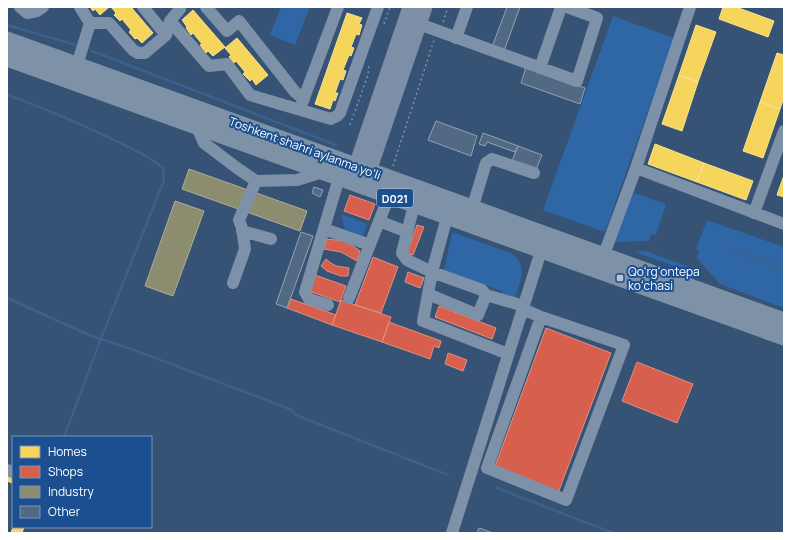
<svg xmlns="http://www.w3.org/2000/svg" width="791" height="540" viewBox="0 0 791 540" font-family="Manrope,sans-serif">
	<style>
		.green { fill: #2f66a5 }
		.homes { fill: #f6d55c; stroke: #f9e28d }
		.shops { fill: #d6604d; stroke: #e29082 }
		.industry { fill: #8c8c6e; stroke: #aeae9a }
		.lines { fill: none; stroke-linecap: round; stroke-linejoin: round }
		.stream { stroke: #3b618d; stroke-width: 2.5 }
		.building { fill: #526984; stroke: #92a2b6 }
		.path { stroke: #7d92a8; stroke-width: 1.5; stroke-dasharray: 2 3; stroke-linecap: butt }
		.minor { stroke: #7d92a8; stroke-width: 12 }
		.major { stroke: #7d8ea7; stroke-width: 15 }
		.highway { stroke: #7e92a7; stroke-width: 17 }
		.poi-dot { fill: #b9c2ce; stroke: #1b4f8f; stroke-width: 1.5 }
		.labels { text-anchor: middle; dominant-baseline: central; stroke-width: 4; stroke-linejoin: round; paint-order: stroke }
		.shield { fill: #1b4f8f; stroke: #bbcadd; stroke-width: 1 }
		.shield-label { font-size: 11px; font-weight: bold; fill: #fff }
		.street-label { font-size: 12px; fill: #fff; stroke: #1b4f8f }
		.poi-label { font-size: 12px; fill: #fff; stroke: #1b4f8f; text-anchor: start }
	</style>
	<rect width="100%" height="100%" fill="#365274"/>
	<path class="green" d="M281 7H310L295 45 270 35Z
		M613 16 674 38 605 232 543 210Z
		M632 192 666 204 656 235 652 234 649 241 614 242Z
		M341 214 367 224 363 237 345 230Z
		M707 220 784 247V308L720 284 697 258 699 251 696 249Z
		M452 232 511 253C529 266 520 282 514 300L502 297V291L444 271Z
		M646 251 692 268 696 274 635 252Z"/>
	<path class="homes" d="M90 7H109L100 15 95 9 93 11Z
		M111 7H131L153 33 142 43 137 38 135 39 129 32 131 30 122 19 120 21 114 15 116 13Z
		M723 7H736L774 21 768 37 719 19Z
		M193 10 225 47 213 56 208 51 206 53 200 45 202 44 193 33 191 35 186 28 187 27 182 20Z
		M347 13 362 18 359 24 362 25 359 35 356 34 351 47 354 48 351 56 349 55 343 70 346 71 343 80 340 79 335 93H338L335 101 333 100 330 109 315 104Z
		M696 25 716 32 698 82 679 75Z
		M237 38 268 75 256 85 252 79 250 81 243 74 245 72 236 61 234 63 229 57 231 55 225 48Z
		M777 53 784 55V97L780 109 760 102Z
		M679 75 698 82 682 131 662 124Z
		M760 102 780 109 763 158 743 151Z
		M655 144 704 163 697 182 648 164Z
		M704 163 753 181 746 200 697 182Z
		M784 175V197L777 195Z
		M7 474 13 477 12 483 7 481Z
		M13 527H24L22 533H11Z"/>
	<path class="shops" d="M350 195 375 204 369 220 344 211Z
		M417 225 424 227 413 255 407 253Z
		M327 239 345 241 360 251 357 261 341 252 324 249Z
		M373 257 398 267 381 313 355 305Z
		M326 259 331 263 336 266 349 268 348 276H341L327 271 321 266Z
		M408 272 424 278 420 288 405 282Z
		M315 275 346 286 340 302 309 291Z
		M291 299 336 315 332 325 287 308Z
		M341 300 391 317 382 342 332 325Z
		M439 306 496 328 492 339 435 317Z
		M389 322 441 341 439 348 434 346 430 359 382 342Z
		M546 328 611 353 558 493 494 469Z
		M448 353 467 360 463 371 445 364Z
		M637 362 693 384 677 423 622 401Z"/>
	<path class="industry" d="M189 169 307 211 300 231 182 189Z
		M175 201 204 211 173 296 145 286Z"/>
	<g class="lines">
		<path class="stream" d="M7 25 76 45
			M92 51 336 145
			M7 95C43 107 78 123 112 139 130 148 148 155 163 168L164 180 99 344 64 437
			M731 250 784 269
			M7 298 89 335 134 350 290 409 296 415 448 475
			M497 488 613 533"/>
	</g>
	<path class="building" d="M507 7H520L504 51 492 47Z
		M526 67 585 88 580 104 521 83Z
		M436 121 477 136 471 156 428 140Z
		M483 133 518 146 515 152 487 142 485 146 479 144Z
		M518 146 542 155 536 170 512 161Z
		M314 187 323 190 320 197 312 193Z
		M301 232 313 236 287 308 276 304Z
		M479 528 493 533H477Z"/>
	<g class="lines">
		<path class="path" d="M443 22 448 7
			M384 24 390 7
			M350 125 368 75 369 65
			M393 166 434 40"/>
		<path class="minor" d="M20 7 27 13 37 11 43 7
			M143 7 166 35
			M179 7 180 9 170 21 209 66 227 64 250 95 331 119 337 116 340 113 378 7
			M206 7 227 31 239 21 295 92 304 99
			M690 7 636 168 784 224
			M90 23H109L133 50 138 53H145L166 35 170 21
			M419 24 577 81 597 18 567 7
			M456 38 467 7
			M77 65 90 23 80 7
			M540 68 561 7
			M301 106 338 7
			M197 127 204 143 237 168 256 181 297 180 323 172
			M414 205 402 253 407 260 432 272 482 290 486 295 478 315 428 294
			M472 209 486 163 492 159 534 173
			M754 213 784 131
			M447 217 432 272 423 321 508 354
			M379 221 407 232
			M324 229 370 245
			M242 231 271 239
			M603 257 636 168
			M233 283 245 249 242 228 239 220 256 181
			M486 295 524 306
			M349 298 389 196
			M328 305 309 299 305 292 339 178
			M523 309 541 317 624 345 566 500 487 468 541 317
			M7 470 13 472
			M452 533 541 251"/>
		<path class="major" d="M356 177V166L410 7
			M362 179 369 171 425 7"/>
		<path class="highway" d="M7 40 784 321
			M7 58 784 337"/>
	</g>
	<rect class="poi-dot" x="616" y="274" width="8" height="8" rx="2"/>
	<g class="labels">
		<rect class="shield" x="377" y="189" width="36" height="18" rx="3"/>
		<g class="shield-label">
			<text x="395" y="198">D021</text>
		</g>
		<g class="street-label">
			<text transform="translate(305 148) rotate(20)">Toshkent shahri aylanma yoʻli</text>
		</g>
		<g class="poi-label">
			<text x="628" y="271">Qoʻrgʻontepa<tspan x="628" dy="14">koʻchasi</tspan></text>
		</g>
	</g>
	<rect width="791" height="540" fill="none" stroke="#ffffff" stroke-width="16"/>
	<rect x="12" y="436" width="140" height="92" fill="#1b4f8f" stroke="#7695bc"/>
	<rect x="20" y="446" width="20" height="12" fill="#f6d55c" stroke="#7695bc"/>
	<text x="48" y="456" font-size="12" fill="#ffffff">Homes</text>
	<rect x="20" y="466" width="20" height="12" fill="#d6604d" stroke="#7695bc"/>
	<text x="48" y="476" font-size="12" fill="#ffffff">Shops</text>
	<rect x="20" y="486" width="20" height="12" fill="#8c8c6e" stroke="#7695bc"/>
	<text x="48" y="496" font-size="12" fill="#ffffff">Industry</text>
	<rect x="20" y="506" width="20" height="12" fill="#526984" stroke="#7695bc"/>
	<text x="48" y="516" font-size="12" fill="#ffffff">Other</text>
</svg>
